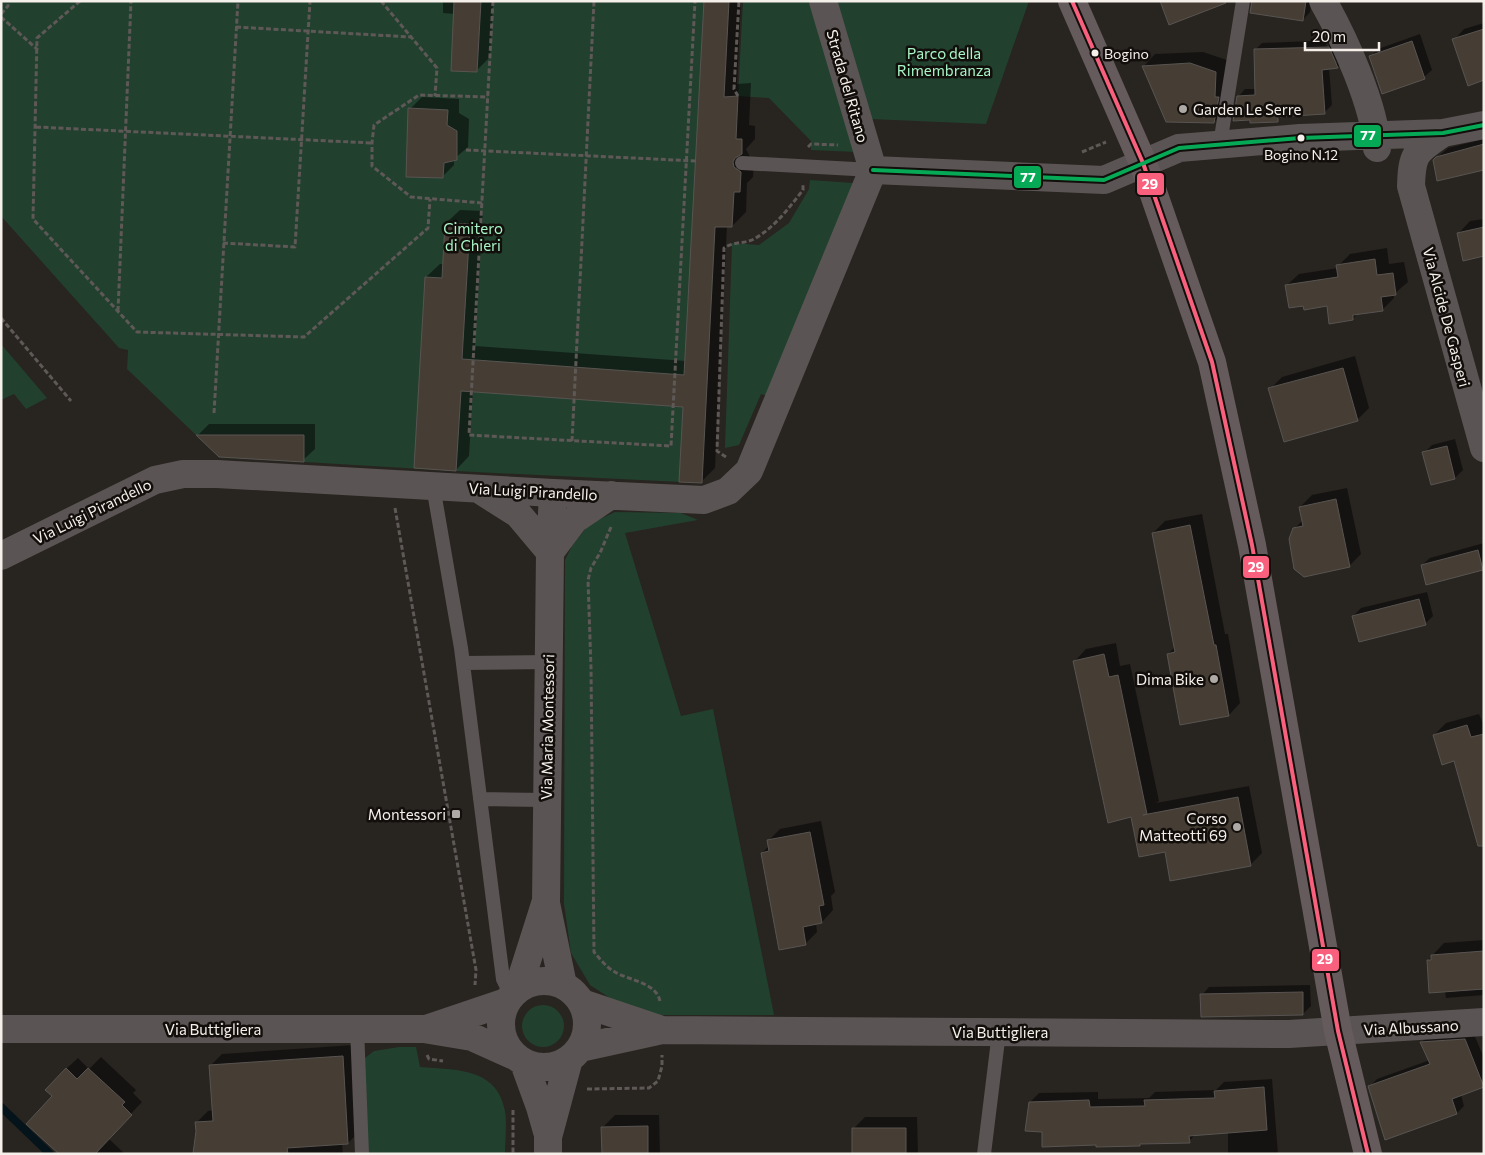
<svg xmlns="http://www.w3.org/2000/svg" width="1485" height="1155" viewBox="0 0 1485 1155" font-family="Commissioner,sans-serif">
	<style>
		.green { fill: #22402e }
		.shadow { fill: #0007; fill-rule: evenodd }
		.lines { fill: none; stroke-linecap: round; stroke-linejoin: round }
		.stream { stroke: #05141a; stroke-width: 8 }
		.building { fill: #463e35; stroke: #585451 }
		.path { stroke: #5e5857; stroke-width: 3; stroke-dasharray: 5 2.5; stroke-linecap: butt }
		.service { stroke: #5b5454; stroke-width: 14 }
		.minor { stroke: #5b5454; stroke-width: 28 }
		.primary { stroke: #655b5c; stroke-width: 28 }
		.bus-1-casing { stroke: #120e0b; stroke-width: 8 }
		.bus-2-casing { stroke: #120e0b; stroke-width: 8 }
		.bus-1 { stroke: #f8607d; stroke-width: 4 }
		.bus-2 { stroke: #06aa56; stroke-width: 4 }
		.bus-dot { fill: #f6f0eb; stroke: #120e0b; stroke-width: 2 }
		.poi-dot { fill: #aea9a4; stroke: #120e0b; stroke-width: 2 }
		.labels { text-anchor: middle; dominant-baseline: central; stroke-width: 5; stroke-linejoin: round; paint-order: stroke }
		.bus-label { font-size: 14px; fill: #f6f0eb; stroke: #120e0b; text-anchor: start }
		.park-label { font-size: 15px; fill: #a7f6c6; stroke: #120e0b }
		.street-label { font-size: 15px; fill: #f6f0eb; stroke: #120e0b }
		.poi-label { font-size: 15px; fill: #f6f0eb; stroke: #120e0b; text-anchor: end }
		.line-badge { stroke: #120e0b; stroke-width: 2 }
		.badge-label { font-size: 14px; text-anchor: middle; font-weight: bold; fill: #fff }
	</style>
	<rect width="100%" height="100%" fill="#282420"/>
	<path class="green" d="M1 1H728L702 483 456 471 219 457 127 369 128 350 119 348 1 216Z
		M743 1H811L856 152 811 150V141L769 98 738 96Z
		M836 1H1029L986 124 870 119Z
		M810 180 853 183 770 397 761 394 739 445 725 448 732 243 759 245 789 223 809 189Z
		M1 344 47 398 26 409 14 394 1 400Z
		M615 512 681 513 698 520 625 533 681 716 713 709 774 1015H650L619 1004 590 985 571 953 564 904 565 560 572 546 589 524Z
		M522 1026a21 21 0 1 1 42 0a21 21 0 1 1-42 0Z
		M399 1047H416L420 1067C455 1070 497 1067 505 1111 507 1124 505 1140 505 1154H363L361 1070 365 1058 374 1051Z"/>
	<path class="shadow" d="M443 1H493L490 57 477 70 455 14 443 13Z
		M705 1H741L737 84 751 83 749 125 755 126V139L746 149 750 157 754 158 753 177 747 183 746 212 732 226H727L715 468 701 482 684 405 473 390 469 456 456 470 426 277 440 264H444L446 223 460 210 483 211 475 346 686 361Z
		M1258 1H1312L1310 12 1303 20Z
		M1484 23V79L1454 40 1464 29Z
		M1420 34 1432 70 1424 77 1370 57 1378 49Z
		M1336 40 1345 60 1338 67 1329 68 1332 105 1324 113 1283 115 1277 120 1238 97 1245 89H1256L1255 50 1262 43ZM1327 41 1337 63H1335L1325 42Z
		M1203 52 1227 60 1226 110 1214 122 1167 121 1144 66 1155 54Z
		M422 97 459 99V113L469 119 468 147 454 159V165L442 177 410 109Z
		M1484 139V168L1434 160 1448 148Z
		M1484 219V255L1459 233 1470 221Z
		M1387 248 1389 264 1404 262 1408 282 1394 294V298L1382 310 1358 313 1353 319 1328 305 1304 304 1287 285 1299 274 1338 268V266L1350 254Z
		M1355 356 1369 408 1357 420 1270 389 1282 377Z
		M209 424H315V449L303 460 220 456 198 435Z
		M1455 439 1463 470 1455 478 1432 483 1424 453 1432 445Z
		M1347 488 1361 554 1349 566 1294 529 1303 520 1300 507 1312 495Z
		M1202 514 1225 634H1228L1240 703 1229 715 1168 654 1175 647 1153 533 1165 521Z
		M1484 543 1483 569 1427 583 1422 565 1430 558Z
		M1427 592 1433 616 1425 624 1353 616 1361 608Z
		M1116 643 1120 666 1130 664 1159 801 1156 803 1249 786 1262 853 1250 865 1166 851 1132 816 1075 661 1086 649Z
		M1479 714 1484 726V807L1454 760 1434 735 1446 723Z
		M821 821 835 892 831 896 833 910 822 922 816 923 817 932 805 944 762 853 769 846 768 841 780 829Z
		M1484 940V995L1446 998 1445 991 1428 960 1444 943Z
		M1310 985 1311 1006 1303 1014 1202 995 1209 987Z
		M1473 1032 1484 1058V1086L1461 1095 1464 1106 1457 1113 1369 1087 1377 1079 1430 1060 1422 1042 1429 1034Z
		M354 1045 359 1132 348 1143H342L343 1154H194L197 1131V1122L208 1111 214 1110 211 1065 222 1054Z
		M101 1057 136 1090 133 1093 142 1102 108 1138 125 1154H61L53 1096 66 1069 78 1058 89 1069Z
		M1272 1079 1278 1154H1228V1132L1196 1134 1189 1141 1142 1142 1140 1145 1097 1144 1043 1131 1030 1102 1039 1093 1098 1092V1099L1149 1098 1155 1092 1216 1090 1224 1082Z
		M615 1115H659L660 1154H603V1127Z
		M865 1117H917L918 1154H858L853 1129Z"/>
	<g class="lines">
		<path class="stream" d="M1 1107 50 1154"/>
	</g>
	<path class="building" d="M454 1H481L477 72 451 71Z
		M704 1H729L724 97 738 96 736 139H742V154L735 158 733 162 734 167 741 172 740 192H734L732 227H715L702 483 679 482 683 407 461 391 456 471 414 468 425 277 442 278 445 223 470 224 462 359 684 375Z
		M1160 1H1225L1226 3 1169 25Z
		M1252 1H1306L1303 21 1250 13Z
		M1484 29V80L1468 86 1452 39Z
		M1412 41 1425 79 1382 94 1369 56Z
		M1329 47 1338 68 1322 70 1325 114 1278 117V122L1250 123V120L1233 121 1237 96 1255 95 1254 49Z
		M1190 63 1216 72 1215 97H1219L1214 123 1166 122 1142 66Z
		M408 108 448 110 447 125 457 131V160L444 163 443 178 406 177Z
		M1484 144V170L1437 181 1433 160 1436 157Z
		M1484 227V256L1463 261 1457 233Z
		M1375 259 1377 275 1393 273 1396 295 1381 297 1383 311 1353 315V320L1329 324 1327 306 1304 310 1303 306 1289 308 1285 285 1338 277 1336 265Z
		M1343 368 1358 421 1284 442 1268 388Z
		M196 435H304V462L219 457Z
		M1447 446 1455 479 1431 485 1422 452Z
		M1336 499 1350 567 1304 577 1294 569 1289 539 1293 528 1303 526 1299 507Z
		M1190 525 1214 645H1216L1229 716 1180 725 1167 654 1175 652 1152 533Z
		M1478 550 1483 570 1426 585 1421 565Z
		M1419 599 1426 625 1359 642 1352 616Z
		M1104 654 1109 677 1118 675 1147 814 1143 815 1238 797 1251 866 1170 881 1165 852 1139 857 1131 817 1108 823 1073 661Z
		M1467 725 1471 737 1484 734V846H1478L1454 761 1442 765 1433 735Z
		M810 832 824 905 819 906 822 923 803 927 806 945 779 950 761 853 769 851 767 840Z
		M1484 951V989L1429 993 1427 960H1431V955Z
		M1303 992V1015L1201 1017 1200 994Z
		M1465 1039 1484 1087 1452 1099 1457 1114 1385 1140 1368 1086 1430 1064 1420 1042Z
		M343 1056 348 1144 287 1148 288 1154H193L196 1131 195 1122 213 1121 209 1065Z
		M66 1068 77 1079 88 1068 125 1102 122 1105 132 1115 95 1154H59L26 1124 52 1096 45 1090Z
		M1264 1087 1267 1130 1189 1136 1190 1143 1140 1144V1146L1096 1147V1145L1042 1147V1132L1025 1131 1029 1102 1089 1100 1090 1107 1145 1106 1144 1100 1215 1098 1214 1091Z
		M648 1126V1154H602L601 1127Z
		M852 1128H906V1154H852Z"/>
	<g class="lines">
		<path class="path" d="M80 1 37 38 33 219 137 332 304 337 428 228 430 199
			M381 1 437 68 435 96
			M493 1 469 435 671 446 695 1
			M1 14 8 6V1
			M1 17 38 50
			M236 27 411 37
			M738 96 734 89 739 1
			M36 127 372 143
			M808 147 811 144 838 145
			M466 150 696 161
			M1082 152 1106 142
			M482 203 411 197 372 166V143L374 125 419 95 488 97
			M223 243 295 247 310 1
			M118 311 131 1
			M1 318 71 401
			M214 413 238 1
			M572 441 594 1
			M726 457 717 451 724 248C735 241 745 244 754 239 775 227 788 209 803 190V185
			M395 508 476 970 475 985
			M611 527 600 553 591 568 588 580 591 668 594 952C600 959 607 968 615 972 628 980 658 983 660 1002
			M427 1055 429 1059 443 1061
			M587 1089 649 1088 658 1081 662 1066V1055
			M513 1110V1154"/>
		<path class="service" d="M1220 144 1243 1
			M742 163 873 170
			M433 486 461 648 503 979 511 995
			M463 663 548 662
			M480 799 546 800
			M357 1028 362 1154
			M984 1154 999 1032"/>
		<path class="minor" d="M823 1 873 170
			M1323 1C1344 38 1375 106 1377 148
			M1443 133C1416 152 1412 152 1411 186L1484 448
			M873 170 1104 180 1179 148 1300 138 1443 133 1484 125
			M480 490 518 514 550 552 574 520 611 495
			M553 493 550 552 546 903 563 985
			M1 556 155 480 183 474H217L553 493 704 500 728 491 749 471 873 170
			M501 1024a43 43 0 1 1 86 0a43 43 0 1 1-86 0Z
			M518 989 545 904
			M582 1003 662 1030
			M429 1028 506 1002
			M1 1029H424L472 1037 512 1055
			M580 1048 662 1030 1289 1034 1484 1022
			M524 1063 540 1107 548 1135
			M548 1154V1137L569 1059"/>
		<path class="primary" d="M1072 1 1143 163 1212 362 1252 545 1338 1031 1368 1154"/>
		<g class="bus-1-casing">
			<path id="bus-1" d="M1072 1 1143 163 1212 362 1252 545 1338 1031 1368 1154"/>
		</g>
		<g class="bus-2-casing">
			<path id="bus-2" d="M873 170 1104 180 1179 148 1300 138 1443 133 1484 125"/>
		</g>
		<use href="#bus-1" class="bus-1"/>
		<use href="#bus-2" class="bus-2"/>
	</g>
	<g class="bus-dot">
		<circle cx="1095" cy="53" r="4.5"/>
		<circle cx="1301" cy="138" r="4.5"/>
	</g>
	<g class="poi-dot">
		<circle cx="1183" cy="109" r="5"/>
		<circle cx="1214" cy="679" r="5"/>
		<rect x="451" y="809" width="10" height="10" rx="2.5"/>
		<circle cx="1237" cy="827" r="5"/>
	</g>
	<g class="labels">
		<g class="bus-label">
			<text x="1104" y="53">Bogino</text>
			<text x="1301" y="154" text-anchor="middle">Bogino N.12</text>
		</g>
		<g class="park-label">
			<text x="944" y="53">Parco della<tspan x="944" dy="17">Rimembranza</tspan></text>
			<text x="473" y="228">Cimitero<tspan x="473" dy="17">di Chieri</tspan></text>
		</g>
		<g class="street-label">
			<text transform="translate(848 86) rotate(74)">Strada del Ritano</text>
			<text transform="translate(1447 317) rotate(75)">Via Alcide De Gasperi</text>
			<text transform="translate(533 491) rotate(3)">Via Luigi Pirandello</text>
			<text transform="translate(92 511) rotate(-26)">Via Luigi Pirandello</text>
			<text transform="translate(547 727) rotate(-89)">Via Maria Montessori</text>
			<text transform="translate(1411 1027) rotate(-3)">Via Albussano</text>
			<text x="213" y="1029">Via Buttigliera</text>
			<text x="1000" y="1032">Via Buttigliera</text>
		</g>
		<g class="poi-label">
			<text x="1193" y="109" text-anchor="start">Garden Le Serre</text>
			<text x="1204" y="679">Dima Bike</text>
			<text x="446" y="814">Montessori</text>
			<text x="1227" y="818">Corso<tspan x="1227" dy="17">Matteotti 69</tspan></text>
		</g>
	</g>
	<g class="line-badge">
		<rect x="1353" y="124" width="29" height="24" rx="5" fill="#06aa56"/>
		<rect x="1013" y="165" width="29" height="24" rx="5" fill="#06aa56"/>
		<rect x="1136" y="172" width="29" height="24" rx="5" fill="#f8607d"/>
		<rect x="1242" y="555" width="28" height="24" rx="5" fill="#f8607d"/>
		<rect x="1311" y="948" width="29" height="24" rx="5" fill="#f8607d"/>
	</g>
	<g class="badge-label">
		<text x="1368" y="140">77</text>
		<text x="1028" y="182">77</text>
		<text x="1150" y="189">29</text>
		<text x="1256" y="572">29</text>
		<text x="1325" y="964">29</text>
	</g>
	<rect width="1485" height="1155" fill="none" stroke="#f6f0eb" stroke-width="5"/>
	<path d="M1305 42v8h74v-8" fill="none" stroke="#f6f0eb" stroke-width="2.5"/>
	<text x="1312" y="42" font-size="15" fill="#f6f0eb" stroke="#120e0b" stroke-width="4" paint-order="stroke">20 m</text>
</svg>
